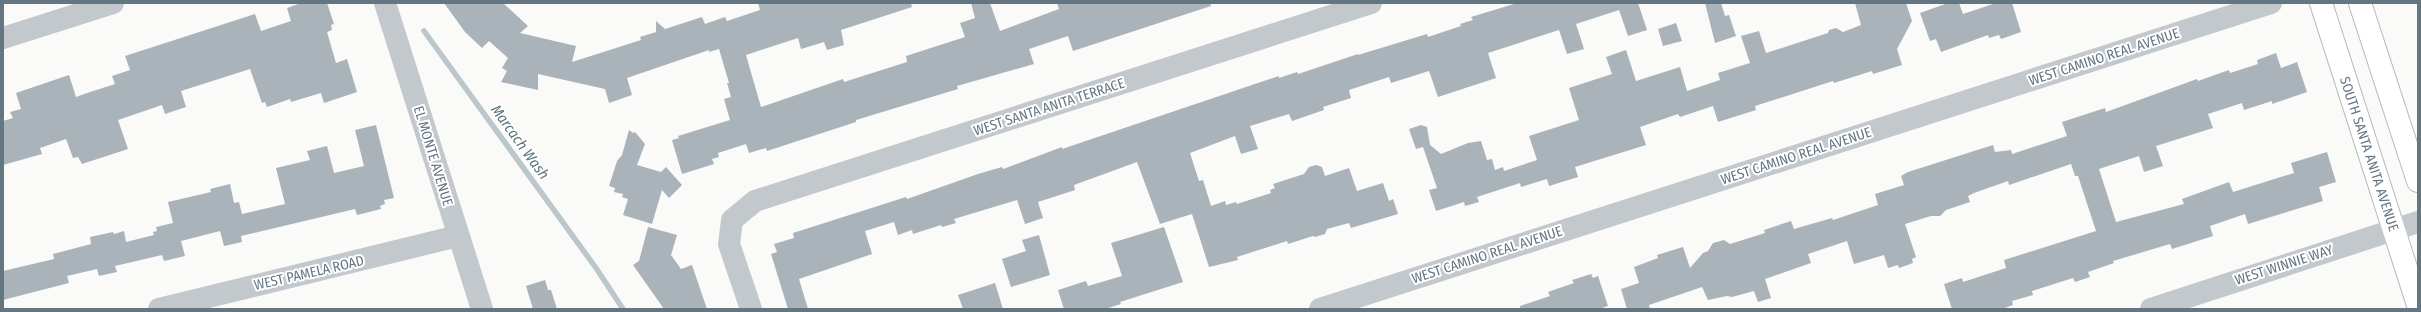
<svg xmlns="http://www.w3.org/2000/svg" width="2421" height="312" viewBox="0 0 2421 312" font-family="'Fira Sans Condensed',sans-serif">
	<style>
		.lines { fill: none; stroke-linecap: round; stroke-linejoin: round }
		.stream { stroke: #bbc7cb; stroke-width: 5.5 }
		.building { fill: #aab3b9 }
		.major-casing { stroke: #b5babe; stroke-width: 24 }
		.minor { stroke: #c3c8cc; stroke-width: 22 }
		.major { stroke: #fff; stroke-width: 22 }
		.labels { text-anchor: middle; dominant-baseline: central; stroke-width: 4; stroke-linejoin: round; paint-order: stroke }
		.street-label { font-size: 14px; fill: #657683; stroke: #fff }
		.water-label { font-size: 15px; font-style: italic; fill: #60757c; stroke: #fff }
	</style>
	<rect width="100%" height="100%" fill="#fafaf8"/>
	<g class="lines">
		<path class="stream" d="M424 31 596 268 623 309"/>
	</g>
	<path class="building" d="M301 3H327L334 24 331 25 332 30 327 32 336 63 347 59 357 92 324 103 321 93 291 102 290 99 267 107 265 102 262 103 250 69 181 91 186 107 165 114 162 105 118 120 128 149 82 164 78 157 73 158 66 139 40 148 42 154 3 165V121L13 118 10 112 21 109 16 93 69 75 76 97 87 93 115 84 112 76 130 70 125 56 255 14 261 31 291 21 287 8Z
		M444 3H503L528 26 520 33 576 46 572 62 641 40 640 37 656 32V21L665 29 702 17 705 24 725 17 727 21 760 10 758 3H911L912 7 841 30 844 45 827 50 824 42 801 49 798 38 746 55 761 107 843 79 844 82 907 62 906 56 965 37 960 23 975 18 971 3H990L1000 31 1059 9 1057 3H1210L1211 6 1073 51 1068 36 1029 49 1034 64 957 86 958 89 856 120V122L767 151 766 148 749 153 746 144 718 153 719 157 712 159 714 164 682 174 672 140 679 138 678 136 730 120 724 99 731 97 727 83H729L719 49 709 52V50L627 78 632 95 609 103 605 89 538 74V90L501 82 507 71 502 68 508 58 489 41 482 48 465 32Z
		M1517 3H1638L1647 30 1628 36 1619 10 1576 24 1584 49 1567 54 1559 30 1488 53 1496 78 1438 97 1429 71 1391 83 1389 77 1349 90 1351 98 1323 107 1324 110 1292 121 1289 114 1250 126 1258 149 1241 154 1235 136 1190 153 1199 181 1203 180 1211 206 1225 201 1226 205 1236 202 1237 204 1271 193 1270 190 1275 188 1273 184 1304 174 1309 167 1316 165 1322 167 1325 176 1349 168 1357 191 1383 183 1389 201 1393 199 1398 214 1351 228 1349 223 1327 229 1325 234 1315 237 1313 236 1288 244 1287 241 1237 257 1238 260 1209 267 1192 214 1160 224 1137 162 1074 185 1075 190 1038 202 1043 218 1025 224 1017 200 954 219 956 223 942 227 941 225 913 234 912 230 898 235 894 222 865 231 872 254 799 279 808 309H788L771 254 777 252 774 244 794 238 793 233 906 197 907 199 978 174 1002 167 1003 169 1062 147V149L1279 76V78L1297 72 1298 74 1358 54V55L1427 34 1428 37 1461 26 1460 24 1473 20 1471 17Z
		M1705 3H1721L1725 16 1729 15 1736 36 1715 43Z
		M1855 3H1906L1912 21 1897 49 1902 65 1873 74 1872 71 1834 83 1833 81 1755 106 1756 110 1718 122 1713 106 1680 117 1678 114 1640 127 1646 145 1575 167 1578 177 1549 186 1547 179 1521 187 1520 183 1477 197 1479 202 1465 206 1464 202 1436 211 1429 190 1437 188 1423 147 1416 149 1409 129 1421 125 1427 127 1430 145 1441 154 1468 143 1481 141 1487 160 1492 159 1495 170 1503 167 1504 171 1537 160 1529 136 1579 120 1569 88 1612 74 1606 57 1626 50 1636 81 1680 67 1687 91 1720 80 1718 73 1750 63 1741 36 1759 31 1766 53 1828 33 1829 30 1836 28 1843 32 1861 25Z
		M1948 3H1959L1963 14 1996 3H2012L2021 32 2001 39 1999 35 1989 38 1988 35 1941 52 1936 39 1930 41 1920 13Z
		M1676 23 1682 41 1663 46 1658 29Z
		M2276 53 2281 68 2297 62 2307 92 2272 104V101L2244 110 2242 103 2208 114 2213 128 2156 146 2163 166 2144 172 2139 156 2099 169 2116 222 2184 204 2182 199 2229 182 2233 192 2294 173 2291 163 2327 152 2336 182 2319 187 2323 201 2248 224 2245 214 2210 226 2213 236 2172 249 2170 244 2113 261 2114 263 2088 272 2090 277 2075 282 2073 278 2032 291 2033 295 2012 301 2013 305 2002 309H1952L1944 284 1962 278 1963 282 2006 268 2004 260 2096 231 2078 176H2075L2071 164 2009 185 2008 181 1974 193 1968 196 1970 202 1946 210 1940 216H1931L1905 224 1916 257 1912 259 1913 263 1899 268 1898 265 1888 268 1884 255 1854 264 1847 241 1808 254 1811 263 1765 279 1771 298 1758 302 1754 291 1732 297 1727 296 1708 300 1702 287 1649 305 1650 309H1627L1621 289 1639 283 1634 267 1658 258 1657 255 1683 247 1690 268 1703 253 1708 251 1713 243 1724 240 1730 244 1765 233 1764 230 1791 221 1794 229 1832 218 1833 220 1878 205 1875 194 1904 185 1901 176 1908 172 1993 145 1995 152 2011 150 2012 154 2067 136 2062 122 2105 108 2106 112 2197 79 2198 81 2229 70 2230 73 2258 64 2257 60Z
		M376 125 394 198 384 200 385 204 380 206 381 209 357 215 355 209 241 236 242 242 224 246 220 231 181 241 185 256 164 261 162 255 115 266 117 272 99 276 97 269 67 276 69 283 3 300V271L54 259 53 254 91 244 90 237 113 232 114 234 124 231 126 242 154 235 153 232 157 231 156 227 173 223 168 202 211 192 210 189 230 184 234 203 239 202 242 214 285 204 276 168 310 160 307 151 327 146 334 173 364 166 355 130Z
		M629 130 633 133 635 132 645 144 637 165 661 172 666 167 682 185 669 198 662 190 652 224 623 215 628 199 622 197 623 194 614 192 615 188 609 186 617 161 622 155Z
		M648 227 677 235 671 255 681 269 692 265 707 309H664L633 265 639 261Z
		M1164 227 1183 282 1120 302 1121 304 1105 309H1064L1058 290 1086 281 1088 286 1122 276 1111 243Z
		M1039 235 1050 275 1011 287 1002 259 1026 251 1022 240Z
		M1591 274 1593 278 1598 276 1608 306 1599 309H1520V306L1550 296 1548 292 1574 283 1572 280Z
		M545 280 548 290H551L557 309H533L526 286Z
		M995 283 1003 309H963L958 295Z"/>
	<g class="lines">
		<g class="major-casing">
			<path id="major" d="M2321 3 2418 305
				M2360 3 2418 181"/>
		</g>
		<path class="minor" d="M385 3 482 309
			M3 38 113 3
			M159 309 458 236
			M751 309 729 244 732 220 755 201 1371 3
			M1320 309 2271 3
			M2151 309 2418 222"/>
		<use href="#major" class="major"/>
	</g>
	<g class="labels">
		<g class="street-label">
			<text transform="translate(2104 57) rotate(-18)">WEST CAMINO REAL AVENUE</text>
			<text transform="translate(1049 107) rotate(-18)">WEST SANTA ANITA TERRACE</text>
			<text transform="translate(2369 154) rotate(72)">SOUTH SANTA ANITA AVENUE</text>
			<text transform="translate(433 156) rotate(73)">EL MONTE AVENUE</text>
			<text transform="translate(1796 156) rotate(-18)">WEST CAMINO REAL AVENUE</text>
			<text transform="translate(1487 255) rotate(-18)">WEST CAMINO REAL AVENUE</text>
			<text transform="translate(2284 265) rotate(-18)">WEST WINNIE WAY</text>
			<text transform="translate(309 273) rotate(-13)">WEST PAMELA ROAD</text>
		</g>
		<g class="water-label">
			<text transform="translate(520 142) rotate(54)">Marcach Wash</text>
		</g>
	</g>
	<rect width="2421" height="312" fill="none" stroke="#657683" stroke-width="8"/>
</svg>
